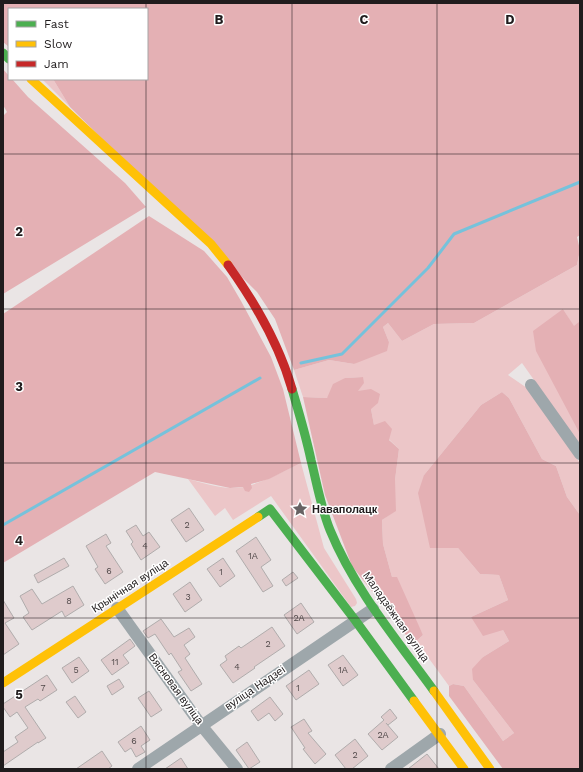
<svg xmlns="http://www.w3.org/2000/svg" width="583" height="772" viewBox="0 0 583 772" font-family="'Work Sans',sans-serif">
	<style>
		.green { fill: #ecc6c8 }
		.forest { fill: #e4b0b4 }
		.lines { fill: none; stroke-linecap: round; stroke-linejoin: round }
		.stream { stroke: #76c2db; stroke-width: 3 }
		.building { fill: #dfcbcc; stroke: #b0acac }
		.street { stroke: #9ea7ab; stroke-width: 12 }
		.fast { stroke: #4caf50; stroke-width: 9 }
		.slow { stroke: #ffc107; stroke-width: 9 }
		.jam { stroke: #c62828; stroke-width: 9 }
		.grid { fill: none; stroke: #201c1d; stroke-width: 1; stroke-opacity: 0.55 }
		.labels { text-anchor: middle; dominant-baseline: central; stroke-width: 3; stroke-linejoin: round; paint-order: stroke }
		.number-label { font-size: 9px; fill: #504849 }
		.poi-label { font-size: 11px; font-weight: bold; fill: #201c1d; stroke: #fff; text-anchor: start }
		.street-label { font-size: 11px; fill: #201c1d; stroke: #fff }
		.grid-label { font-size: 13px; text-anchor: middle; font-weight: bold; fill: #201c1d; stroke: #fff; stroke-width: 3; stroke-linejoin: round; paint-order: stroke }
	</style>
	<rect width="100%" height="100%" fill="#eae5e5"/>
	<path class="green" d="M42 79H53L70 107Z
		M580 252V321L574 327 563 309 580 434V445L522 363 508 375 527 388 580 463V515L567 497 556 466 542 459 509 398 502 392 481 405 424 475 458 548 480 574 499 575 508 600 471 617 503 630 509 641 483 657 473 680 514 733 503 741 464 686 453 684 449 686 422 649 413 644 423 635 392 577 383 544 382 520 395 511V480L399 449 374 425 371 409 357 391 363 377 345 378 327 398 303 397 294 370 329 360 354 364 389 342 383 327 388 323 402 341 434 324 474 323 577 265Z
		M301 463 324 548 356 599 357 603 355 606 351 607 271 496 233 520 225 508 215 516 188 479C200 482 219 488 231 488 252 489 282 472 301 463Z"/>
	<path class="forest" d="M3 3H580V235L577 237 580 250 577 265 474 323 434 324 402 341 388 323 383 327 389 342 387 351 354 364 329 360 294 370 275 319 257 292 70 107 53 79H147V9H9V47L3 42Z
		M3 69 9 76V79H12L28 97 125 183 146 207 3 294V116L7 112 3 105Z
		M149 216 204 251 227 277 241 301 271 357 283 389 301 463 269 479 251 484 252 488 249 492 245 491 243 487 230 488 155 472 3 563V314Z
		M563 309 574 326 580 321V434L536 351 533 331Z
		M363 377 364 383 358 391 371 389 380 394 378 403 371 409 374 425 385 421 392 429 389 440 399 449 395 480 396 511 382 520 383 544 392 577H397L423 635 413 644 352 566 325 495 303 397 327 398 333 384 345 378Z
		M502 392 509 398 542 459 556 466 567 497 580 515V769H503L449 696V686L453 684 464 686 503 741 514 733 473 680 472 669 483 657 509 641 503 630 483 636 471 617 508 600 499 575 480 574 458 548H430L418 493 424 475 481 405Z"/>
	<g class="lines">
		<path class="stream" d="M301 363 342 354 428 268 454 234 580 182
			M3 525 260 378"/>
	</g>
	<path class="building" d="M189 508 204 530 186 542 171 520Z
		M136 525 143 536 149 532 160 547 141 560 131 544 133 542 126 531Z
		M106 534 111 543 106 546 123 572 105 584 95 569 98 567 86 546Z
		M256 537 271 560 261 567 273 586 263 592 236 551Z
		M64 558 69 566 38 583 34 575Z
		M223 558 235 576 220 587 207 569Z
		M293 572 298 578 286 586 282 580Z
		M190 582 202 600 185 612 173 594Z
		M73 586 84 605 65 617 62 611 32 630 23 617 29 613 20 596 32 589 42 604Z
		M3 600 14 618 5 623 19 644 3 655Z
		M301 603 314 622 297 634 284 615Z
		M161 619 174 637 189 628 195 637 184 645 190 654 185 658 202 684 191 691 178 672 182 670 171 653 169 655 155 634 148 638 143 631Z
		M272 627 285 646 254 667 255 668 233 683 220 665 227 660 225 656 239 646 241 648Z
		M130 639 135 646 123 655 129 663 112 675 101 660Z
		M343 655 358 675 343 686 328 665Z
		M79 657 89 671 72 683 62 668Z
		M309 670 319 684 296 700 286 686Z
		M47 675 57 690 40 701 38 699 25 707 46 738 38 743V742L3 766V752L18 742 15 737 28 728 17 712 10 717 3 707V704Z
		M119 679 124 687 112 695 107 686Z
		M149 691 162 710 151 717 138 698Z
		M75 696 86 712 78 718 66 702Z
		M270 697 283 714 275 721 269 713 258 721 251 711Z
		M390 709 397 718 388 725 386 723 398 737 382 750 368 734 384 720 381 717Z
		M304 719 312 731 308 733 326 754 315 764 303 749 305 748 291 727Z
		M141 726 150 740 141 746 145 752 136 757 131 748 125 752 118 742Z
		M355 739 368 756 352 769H346L335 755Z
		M247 742 260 762 249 769 236 750Z
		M102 751 112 766 108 769H76Z
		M427 754 439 769H408Z
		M181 758 188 769H165Z"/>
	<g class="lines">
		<path class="street" d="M531 385 580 454
			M117 608 201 725 237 769
			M138 769 373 609
			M391 769 440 734"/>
		<path class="fast" d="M3 53 9 59
			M292 389C299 413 306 436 311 460 317 484 321 508 330 530 354 589 397 640 434 691
			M258 517 270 509 355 620 414 701"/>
		<path class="slow" d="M31 79 211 244 228 265
			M3 683 258 517
			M434 691 490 769
			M414 701 464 769"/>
		<path class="jam" d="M228 265C256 304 279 344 292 389"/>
	</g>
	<path class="grid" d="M146 3V9M292 3V769M437 3V769M146 79V769M3 154H580M3 309H580M3 463H580M3 618H580"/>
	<defs>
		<g id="sight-bare" transform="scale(1.2)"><path d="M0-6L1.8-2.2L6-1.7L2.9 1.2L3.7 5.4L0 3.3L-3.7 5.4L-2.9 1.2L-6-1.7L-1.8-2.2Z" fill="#676263" stroke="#fff" stroke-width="2.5" paint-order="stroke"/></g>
	</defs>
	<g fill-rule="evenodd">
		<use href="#sight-bare" x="300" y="509"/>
	</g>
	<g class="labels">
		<g class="number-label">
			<text x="187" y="525">2</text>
			<text x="145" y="546">4</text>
			<text x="253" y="556">1А</text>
			<text x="109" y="571">6</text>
			<text x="221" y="572">1</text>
			<text x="188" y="597">3</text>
			<text x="69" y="601">8</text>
			<text x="299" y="618">2А</text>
			<text x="268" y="644">2</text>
			<text x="115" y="662">11</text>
			<text x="237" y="667">4</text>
			<text x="76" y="670">5</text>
			<text x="343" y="670">1А</text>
			<text x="43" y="688">7</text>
			<text x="298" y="688">1</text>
			<text x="383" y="735">2А</text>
			<text x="134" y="741">6</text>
			<text x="355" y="755">2</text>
		</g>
		<g class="poi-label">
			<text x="312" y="509">Наваполацк</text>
		</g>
		<g class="street-label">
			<text transform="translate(130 586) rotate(-33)">Крынічная вуліца</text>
			<text transform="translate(396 617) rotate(55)">Маладзёжная вуліца</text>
			<text transform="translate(255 688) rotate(-34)">вуліца Надзеі</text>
			<text transform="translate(176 689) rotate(54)">Вясновая вуліца</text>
		</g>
	</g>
	<g class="grid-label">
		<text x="219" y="24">B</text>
		<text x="364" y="24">C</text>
		<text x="510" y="24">D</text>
		<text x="19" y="236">2</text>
		<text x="19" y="391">3</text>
		<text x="19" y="545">4</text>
		<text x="19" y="699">5</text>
	</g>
	<rect width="583" height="772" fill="none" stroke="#201c1d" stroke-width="8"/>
	<rect x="8" y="8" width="140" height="72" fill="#ffffff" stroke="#a6a4a5"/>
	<rect x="16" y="21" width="20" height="6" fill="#4caf50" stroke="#a6a4a5"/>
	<text x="44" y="28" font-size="12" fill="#201c1d">Fast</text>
	<rect x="16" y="41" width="20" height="6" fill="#ffc107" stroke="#a6a4a5"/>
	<text x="44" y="48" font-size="12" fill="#201c1d">Slow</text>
	<rect x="16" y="61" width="20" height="6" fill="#c62828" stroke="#a6a4a5"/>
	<text x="44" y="68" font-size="12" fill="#201c1d">Jam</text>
</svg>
